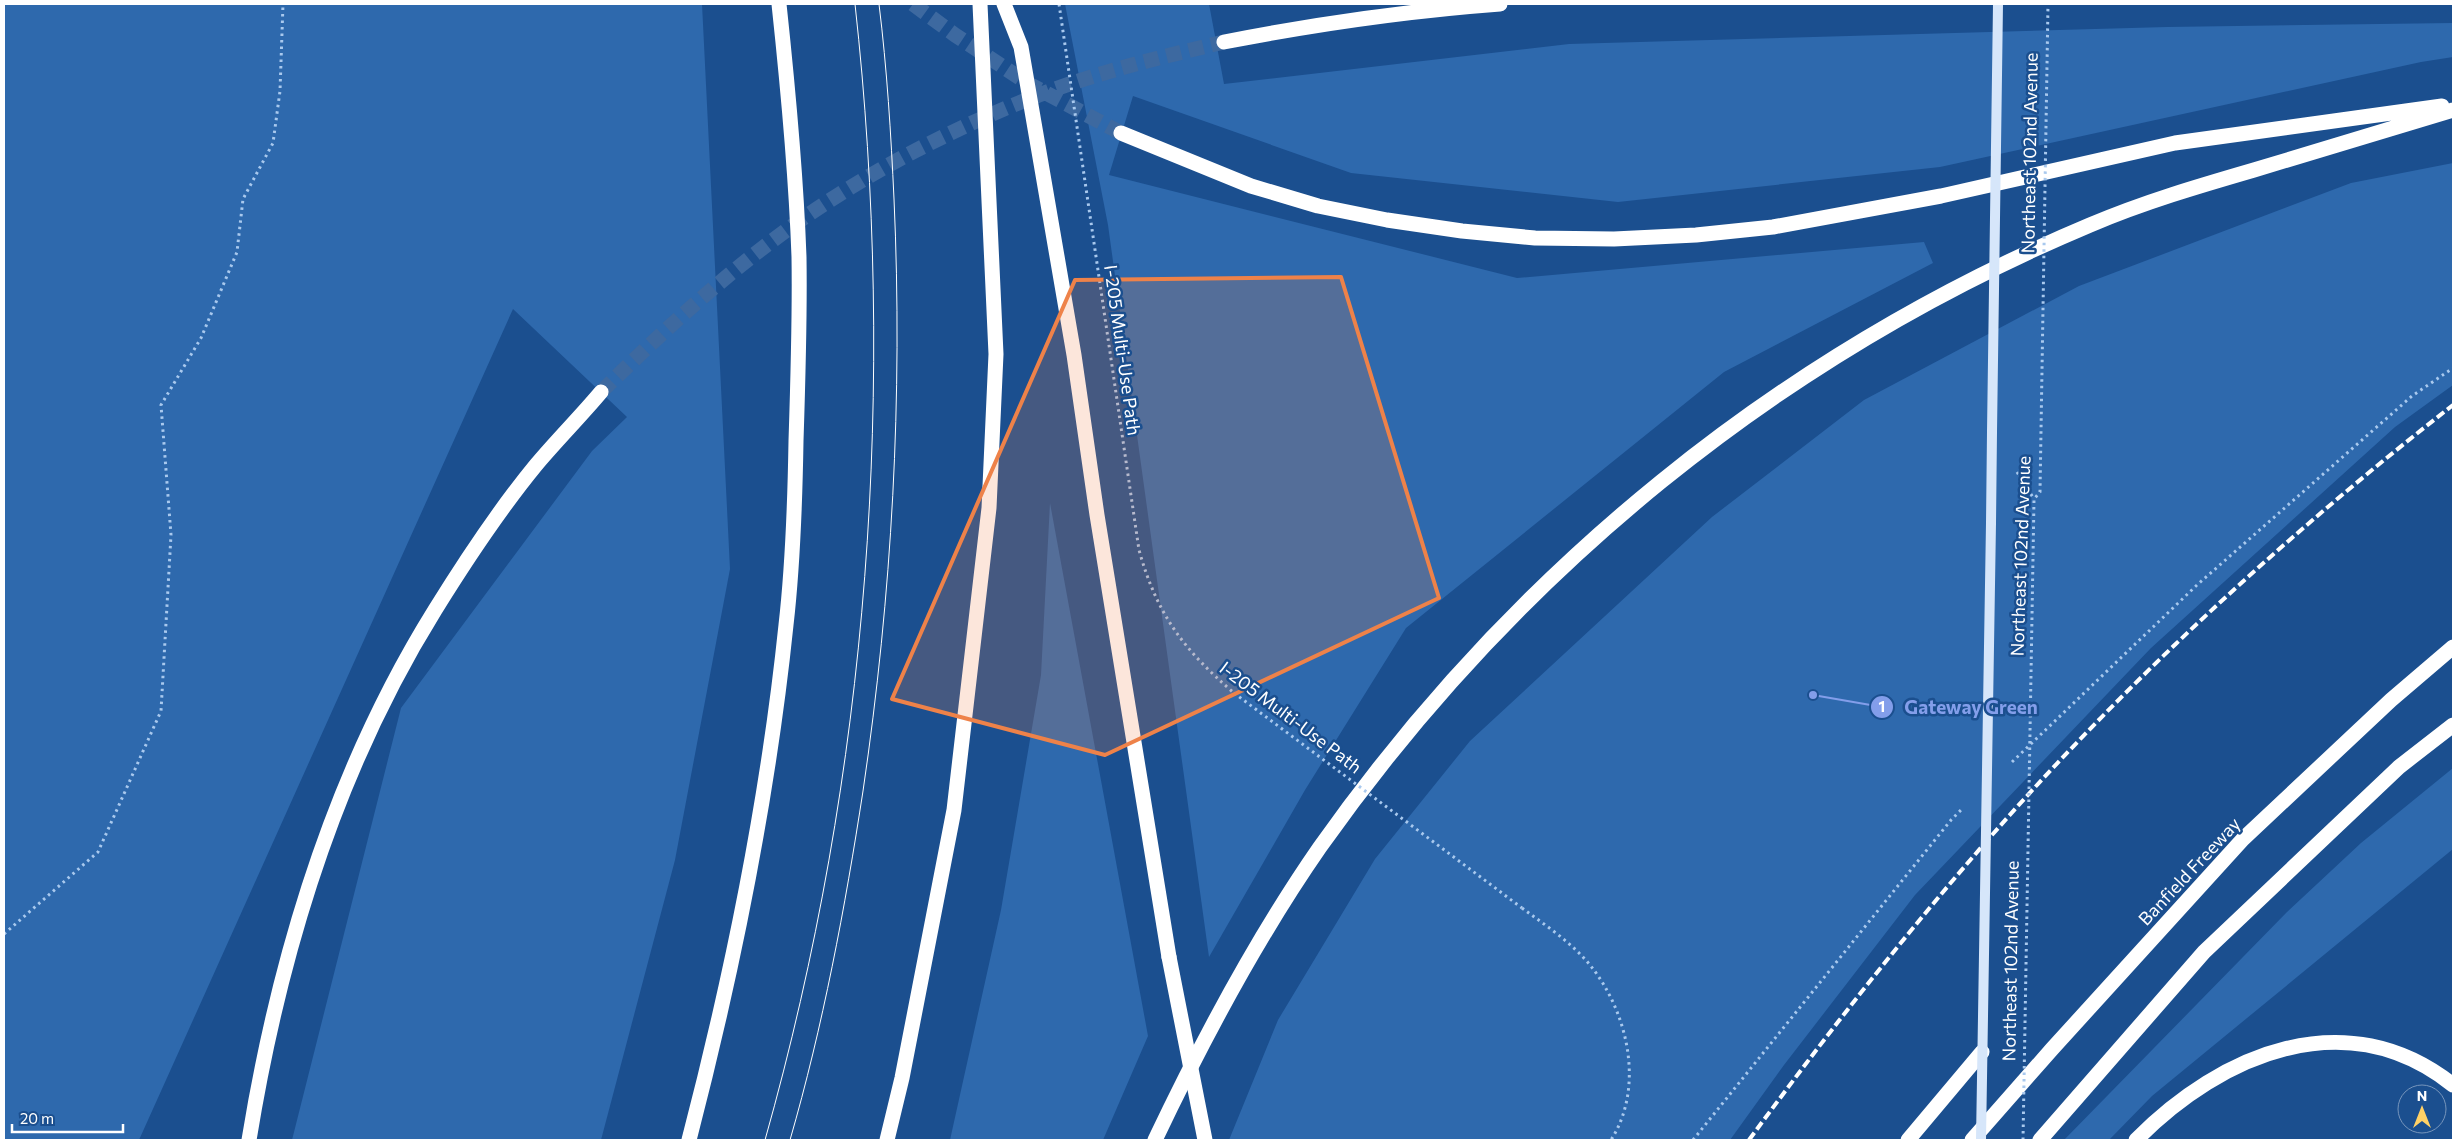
<svg xmlns="http://www.w3.org/2000/svg" width="2457" height="1144" viewBox="0 0 2457 1144" font-family="Commissioner,sans-serif">
	<style>
		.green { fill: #2e69ad }
		.lines { fill: none; stroke-linecap: round; stroke-linejoin: round }
		.motorway-tunnel { stroke: #3d69a0; stroke-width: 15; stroke-dasharray: 15 8; stroke-linecap: butt }
		.path { stroke: #a9c9ee; stroke-width: 3; stroke-dasharray: 2.5 4; stroke-linecap: butt }
		.secondary { stroke: #d6e6fa; stroke-width: 10 }
		.motorway { stroke: #fff; stroke-width: 15 }
		.tram { stroke: #fff; stroke-width: 1 }
		.rail { stroke: #fff; stroke-width: 4; stroke-dasharray: 9 4; stroke-linecap: butt }
		.path-bridge { stroke: #a9c9ee; stroke-width: 3; stroke-dasharray: 2.5 4; stroke-linecap: butt }
		.secondary-bridge { stroke: #d6e6fa; stroke-width: 10 }
		.motorway-bridge { stroke: #fff; stroke-width: 15 }
		.marked { fill: #ee8249; fill-opacity: 0.2; stroke: #ee8249; stroke-width: 4; stroke-linejoin: round }
		.labels { text-anchor: middle; dominant-baseline: central; stroke-width: 5; stroke-linejoin: round; paint-order: stroke }
		.street-label { font-size: 18px; fill: #fff; stroke: #1b4f8f }
		.leader { fill: none; stroke: #839eea; stroke-width: 2 }
		.callout-dot { fill: #839eea; stroke: #1b4f8f; stroke-width: 2 }
		.mark-label { font-size: 15px; text-anchor: middle; font-weight: bold; fill: #fff }
		.callout-label { font-size: 19px; text-anchor: middle; font-weight: bold; fill: #839eea; stroke: #1b4f8f; stroke-width: 5; stroke-linejoin: round; paint-order: stroke }
	</style>
	<rect width="100%" height="100%" fill="#1b4f8f"/>
	<path class="green" d="M4 4H702L730 569 675 860 601 1140H292L401 708 592 451 627 417 513 309 139 1140H4Z
		M1065 4H1209L1224 84 1569 44 2167 27 2453 23V57L2421 62 1940 167 1618 202 1351 173 1133 96 1109 175 1517 278 1924 242 1933 263 1724 372 1406 628 1305 790 1209 957 1108 225Z
		M2453 163V385L2395 427 2151 648 1915 895 1784 1065 1730 1140H1229L1278 1020 1375 859 1470 741 1712 517 1864 400 2079 286 2351 183Z
		M1050 503 1148 1036 1103 1140H950L1001 910 1041 675Z
		M2453 768V849L2152 1096 2109 1140H2064L2287 912 2361 843Z"/>
	<g class="lines">
		<path class="motorway-tunnel" d="M913 4 955 35 1029 84 1121 133
			M601 392C662 332 725 274 795 224 868 172 955 127 1039 95 1099 72 1161 57 1224 42"/>
		<path class="path" d="M1059 4 1139 550C1157 615 1184 650 1234 693
			M2017 472 2034 499
			M2012 762 2197 585 2412 396 2453 368
			M1522 908C1545 925 1571 942 1590 965 1628 1012 1645 1087 1611 1140
			M4 934 98 852 161 711 171 535 161 405 201 338 237 252 243 199 273 143 280 91 283 4
			M1693 1140 1951 820 1962 809"/>
		<path class="secondary" d="M1991 523 1992 432"/>
		<path class="motorway" d="M1004 4 1021 47 1074 355 1097 515 1169 957
			M1224 42C1316 24 1407 11 1500 4
			M1121 133 1251 186 1318 206 1387 220 1462 231 1535 238 1614 239 1696 235 1773 227 1941 196 2175 143 2442 106
			M249 1140C279 956 336 769 435 610 466 560 499 510 536 465 557 440 580 417 601 392
			M689 1140C733 971 768 799 786 625 793 564 795 502 796 441 798 380 800 318 799 257 796 172 788 88 779 4
			M887 1140 902 1078 954 810 989 508 996 354 980 4
			M1155 1140C1203 1039 1256 939 1320 847 1516 570 1778 356 2090 225 2144 202 2199 186 2254 170 2321 150 2387 130 2453 110
			M1908 1140 1982 1052
			M1972 1140 2052 1049 2243 839 2391 700 2453 647
			M2040 1140 2204 952 2399 767 2453 725
			M2136 1140C2222 1053 2347 1001 2453 1085"/>
		<path class="tram" d="M765 1140C869 772 897 384 855 4
			M790 1140C823 1026 845 908 863 791 892 594 903 397 894 199 891 134 887 69 879 4"/>
		<path class="rail" d="M1749 1140C1826 1035 1906 933 1992 835 2131 677 2288 534 2453 405"/>
		<path class="path-bridge" d="M1234 693 1522 908
			M2023 1140 2034 499 2040 492 2048 4"/>
		<path class="secondary-bridge" d="M1992 432 1998 4
			M1981 1140 1991 523"/>
		<path class="motorway-bridge" d="M1169 957 1205 1140"/>
	</g>
	<path class="marked" d="M1341 277 1439 598 1105 755 892 699 1075 280Z"/>
	<g class="labels">
		<g class="street-label">
			<text transform="translate(2029 153) rotate(-89)">Northeast 102nd Avenue</text>
			<text transform="translate(1123 350) rotate(82)">I-205 Multi-Use Path</text>
			<text transform="translate(2020 556) rotate(-88)">Northeast 102nd Avenue</text>
			<text transform="translate(1291 717) rotate(37)">I-205 Multi-Use Path</text>
			<text transform="translate(2189 871) rotate(-47)">Banfield Freeway</text>
			<text transform="translate(2010 961) rotate(-89)">Northeast 102nd Avenue</text>
		</g>
	</g>
	<path class="leader" d="M1813 695L1882 707"/>
	<g class="callout-dot">
		<circle cx="1813" cy="695" r="5"/>
		<circle cx="1882" cy="707" r="12"/>
	</g>
	<g class="mark-label">
		<text x="1882" y="712">1</text>
	</g>
	<g class="callout-label">
		<text x="1971" y="714">Gateway Green</text>
	</g>
	<rect width="2457" height="1144" fill="none" stroke="#ffffff" stroke-width="10"/>
	<g transform="translate(2422 1109)"><circle r="24" fill="#1b4f8f" stroke="#7695bc"/>
	<path d="M0-4L9 19L0 12L-9 19Z" fill="#ffd166"/>
	<text y="-8" font-size="14" font-weight="bold" text-anchor="middle" fill="#ffffff">N</text>
	</g>
	<path d="M12 1124v8h111v-8" fill="none" stroke="#ffffff" stroke-width="2.5"/>
	<text x="20" y="1124" font-size="15" fill="#ffffff" stroke="#1b4f8f" stroke-width="4" paint-order="stroke">20 m</text>
</svg>
